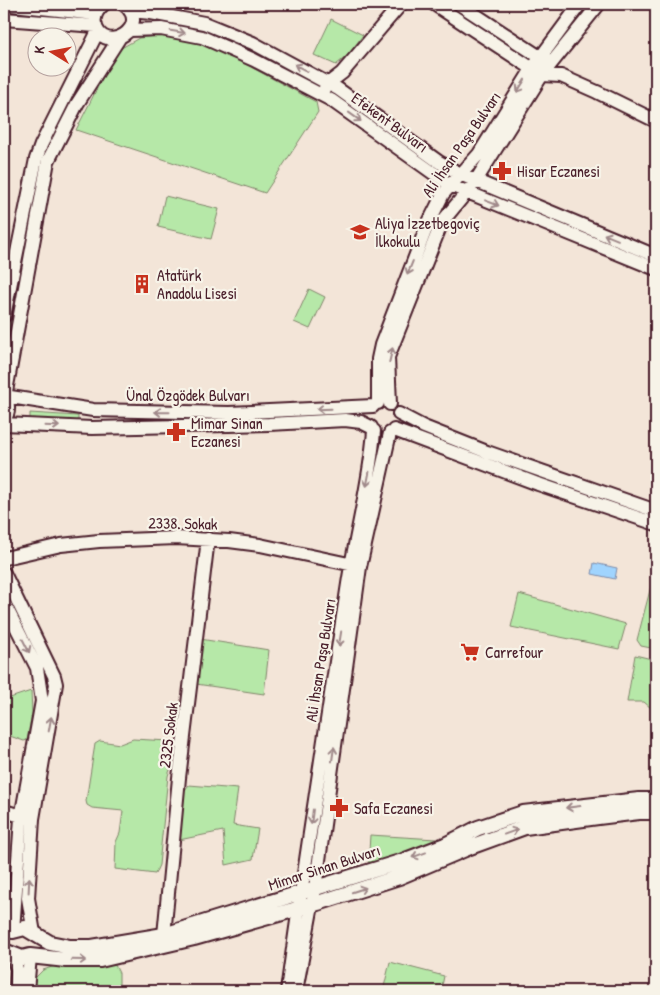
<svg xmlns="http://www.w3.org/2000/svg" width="660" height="995" viewBox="0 0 660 995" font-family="'Patrick Hand',sans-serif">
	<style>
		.green { fill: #b6e8a8; stroke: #80846a }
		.water { fill: #a0d4fe; stroke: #7e8caa }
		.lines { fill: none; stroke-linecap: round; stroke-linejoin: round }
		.secondary-casing { stroke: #4a1f2b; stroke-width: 16 }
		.primary-casing { stroke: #4a1f2b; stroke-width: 18 }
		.secondary { stroke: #f7f3e8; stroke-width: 12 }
		.primary { stroke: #f7f3e8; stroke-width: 14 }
		.oneway { stroke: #a0898a }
		.labels { text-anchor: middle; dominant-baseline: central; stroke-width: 4.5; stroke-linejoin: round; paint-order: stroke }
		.street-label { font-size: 16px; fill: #4a1f2b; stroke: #f7f3e8 }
		.poi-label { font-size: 16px; fill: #4a1f2b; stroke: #f7f3e8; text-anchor: start }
	</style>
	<rect width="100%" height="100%" fill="#f3e5d8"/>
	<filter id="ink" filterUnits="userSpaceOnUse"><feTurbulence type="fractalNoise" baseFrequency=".02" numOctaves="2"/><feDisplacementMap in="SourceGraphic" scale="10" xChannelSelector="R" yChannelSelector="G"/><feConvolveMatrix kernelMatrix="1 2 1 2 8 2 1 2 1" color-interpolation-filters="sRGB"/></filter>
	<g filter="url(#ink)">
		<path class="green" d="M331 19 363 35 348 55 336 65 314 55Z
			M163 35 208 44 316 102 318 112 265 193 76 130 116 51 139 38Z
			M165 196 219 209 211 239 158 227Z
			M25 235 28 236 4 366V338Z
			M309 289 325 297 310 329 294 322Z
			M30 413 78 416V424L30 422Z
			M656 567V649L641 646 637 640Z
			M519 594 626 624 619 649 511 627Z
			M200 639 269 650 264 694 196 684Z
			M635 655 656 660V708H651L644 702H627Z
			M31 691 32 713 27 740 24 741 4 734V700Z
			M133 739 169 741 175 745C177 757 171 765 168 776L159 865 155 874 115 869 116 842 120 833 123 811 92 808 87 805 86 801 95 744 100 741 120 744Z
			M189 785 238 789 233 825 258 829 253 859 226 865 223 831 179 840 184 791Z
			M370 835 436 839 437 843 368 867Z
			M390 962 444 976 441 991H383Z
			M115 965 119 973V991H33L32 981 43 970 55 966 93 968Z"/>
		<path class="water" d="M594 563 617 568 615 579 592 574Z"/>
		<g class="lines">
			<g class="secondary-casing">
				<path id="secondary" d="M4 4 96 14
					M104 4C98 9 93 15 95 24 104 58 154 25 123 4
					M434 4 542 75 561 76 597 92 656 121
					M459 4 546 61
					M130 11 151 13 204 23 253 43 338 89 439 162 462 175 656 256
					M4 19 96 26
					M130 30 161 29 202 37 254 60 331 100 450 185 656 269
					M325 88 329 83 342 73 401 4
					M4 316 36 159 41 145 98 31
					M4 396 93 410 229 413 373 406
					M378 403V359L381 345 427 226 443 194 479 154 532 69 580 4
					M390 404 388 357 442 222 475 182 542 75 599 4
					M399 414 424 427 487 452 656 511
					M4 420C10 412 9 405 5 397L48 161 77 104 120 37
					M4 424 92 428 269 424 345 420 361 422 371 427
					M394 430 538 484 656 524
					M5 558 61 545 99 541 176 538 229 541 260 545 358 566
					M4 573 54 676 56 684 33 819 28 898 34 933
					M4 603 37 668 42 701 21 818 13 931
					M4 811 28 818
					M164 935 179 778 208 539
					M12 954 17 969 16 991
					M27 991 30 956
					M287 991C306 855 327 720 348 584 356 533 370 482 374 431
					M296 991 315 889 360 567 390 433"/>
			</g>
			<g class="primary-casing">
				<path id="primary" d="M4 930 13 931 25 928 50 943 70 947H92L164 935 403 861 445 845 478 828 523 813 639 800H656
					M4 951 22 958 30 956 66 960H100L194 938 318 903 399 877 470 847 525 827 598 817 639 812H656"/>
			</g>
			<use href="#secondary" class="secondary"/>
			<use href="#primary" class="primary"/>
		</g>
		<defs><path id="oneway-shaft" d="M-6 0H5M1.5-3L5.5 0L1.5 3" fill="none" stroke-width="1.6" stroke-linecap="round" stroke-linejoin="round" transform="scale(1.25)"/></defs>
		<g class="oneway">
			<use href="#oneway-shaft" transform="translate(178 32) rotate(10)"/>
			<use href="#oneway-shaft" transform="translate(301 68) rotate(-152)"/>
			<use href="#oneway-shaft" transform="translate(521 86) rotate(122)"/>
			<use href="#oneway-shaft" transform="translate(355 117) rotate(36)"/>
			<use href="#oneway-shaft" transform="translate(492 203) rotate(21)"/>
			<use href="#oneway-shaft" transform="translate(611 237) rotate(-158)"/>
			<use href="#oneway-shaft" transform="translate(410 268) rotate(112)"/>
			<use href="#oneway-shaft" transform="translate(391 355) rotate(-77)"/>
			<use href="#oneway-shaft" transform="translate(324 409) rotate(178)"/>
			<use href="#oneway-shaft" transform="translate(162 412) rotate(-179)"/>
			<use href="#oneway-shaft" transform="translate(52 426) rotate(2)"/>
			<use href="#oneway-shaft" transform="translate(368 479) rotate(101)"/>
			<use href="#oneway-shaft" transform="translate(340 639) rotate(99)"/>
			<use href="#oneway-shaft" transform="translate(26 646) rotate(63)"/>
			<use href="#oneway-shaft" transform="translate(50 724) rotate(-80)"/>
			<use href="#oneway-shaft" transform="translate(333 754) rotate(-82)"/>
			<use href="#oneway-shaft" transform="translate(573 807) rotate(173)"/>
			<use href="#oneway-shaft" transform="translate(312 817) rotate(97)"/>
			<use href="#oneway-shaft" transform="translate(511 832) rotate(-20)"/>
			<use href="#oneway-shaft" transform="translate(419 855) rotate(160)"/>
			<use href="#oneway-shaft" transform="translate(29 885) rotate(-87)"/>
			<use href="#oneway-shaft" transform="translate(359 890) rotate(-18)"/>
			<use href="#oneway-shaft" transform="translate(79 960) rotate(1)"/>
		</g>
	</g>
	<defs>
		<g id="pharmacy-bare" transform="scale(1.5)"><path d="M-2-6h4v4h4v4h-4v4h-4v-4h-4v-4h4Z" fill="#c8321e" stroke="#f7f3e8" stroke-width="2.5" paint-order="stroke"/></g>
		<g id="school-bare" transform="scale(1.5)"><path d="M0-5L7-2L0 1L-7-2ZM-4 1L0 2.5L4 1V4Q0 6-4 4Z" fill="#c8321e" stroke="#f7f3e8" stroke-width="2.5" paint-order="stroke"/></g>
		<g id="building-bare" transform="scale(1.5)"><path d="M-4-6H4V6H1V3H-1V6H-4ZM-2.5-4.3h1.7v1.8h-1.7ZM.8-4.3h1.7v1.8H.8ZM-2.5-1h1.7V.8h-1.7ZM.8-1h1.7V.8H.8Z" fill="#c8321e" stroke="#f7f3e8" stroke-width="2.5" paint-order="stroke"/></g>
		<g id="supermarket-bare" transform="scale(1.5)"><path d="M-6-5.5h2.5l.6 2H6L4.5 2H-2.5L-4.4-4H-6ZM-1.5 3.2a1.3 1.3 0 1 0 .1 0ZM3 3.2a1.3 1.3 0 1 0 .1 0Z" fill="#c8321e" stroke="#f7f3e8" stroke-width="2.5" paint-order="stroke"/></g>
	</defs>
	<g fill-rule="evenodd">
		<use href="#pharmacy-bare" x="502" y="171"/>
		<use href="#school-bare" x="360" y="232"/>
		<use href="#building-bare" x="142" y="284"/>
		<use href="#pharmacy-bare" x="176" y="432"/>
		<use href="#supermarket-bare" x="470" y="652"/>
		<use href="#pharmacy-bare" x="339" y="808"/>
	</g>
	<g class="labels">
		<g class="street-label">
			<text transform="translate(390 122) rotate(36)">Efekent Bulvarı</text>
			<text transform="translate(461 144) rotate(-55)">Ali İhsan Paşa Bulvarı</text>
			<text x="188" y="395">Ünal Özgödek Bulvarı</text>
			<text transform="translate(183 523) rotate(1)">2338. Sokak</text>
			<text transform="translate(320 660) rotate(-81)">Ali İhsan Paşa Bulvarı</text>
			<text transform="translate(168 735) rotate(-83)">2325 Sokak</text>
			<text transform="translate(324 867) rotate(-18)">Mimar Sinan Bulvarı</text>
		</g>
		<g class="poi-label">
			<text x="517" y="171">Hisar Eczanesi</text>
			<text x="375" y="223">Aliya İzzetbegoviç<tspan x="375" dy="18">İlkokulu</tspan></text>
			<text x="157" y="275">Atatürk<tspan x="157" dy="18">Anadolu Lisesi</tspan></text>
			<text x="191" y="423">Mimar Sinan<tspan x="191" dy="18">Eczanesi</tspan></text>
			<text x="485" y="652">Carrefour</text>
			<text x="354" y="808">Safa Eczanesi</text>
		</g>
	</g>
	<rect width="660" height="995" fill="none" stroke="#f7f3e8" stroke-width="20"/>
	<rect x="10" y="10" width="640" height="975" fill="none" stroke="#4a1f2b" stroke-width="2" filter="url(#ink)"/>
	<g transform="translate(52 52) rotate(280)"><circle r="24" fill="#f7f3e8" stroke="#b29e9c"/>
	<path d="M0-4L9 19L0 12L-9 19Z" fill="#c8321e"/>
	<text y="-8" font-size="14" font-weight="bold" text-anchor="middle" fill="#4a1f2b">K</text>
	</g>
</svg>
